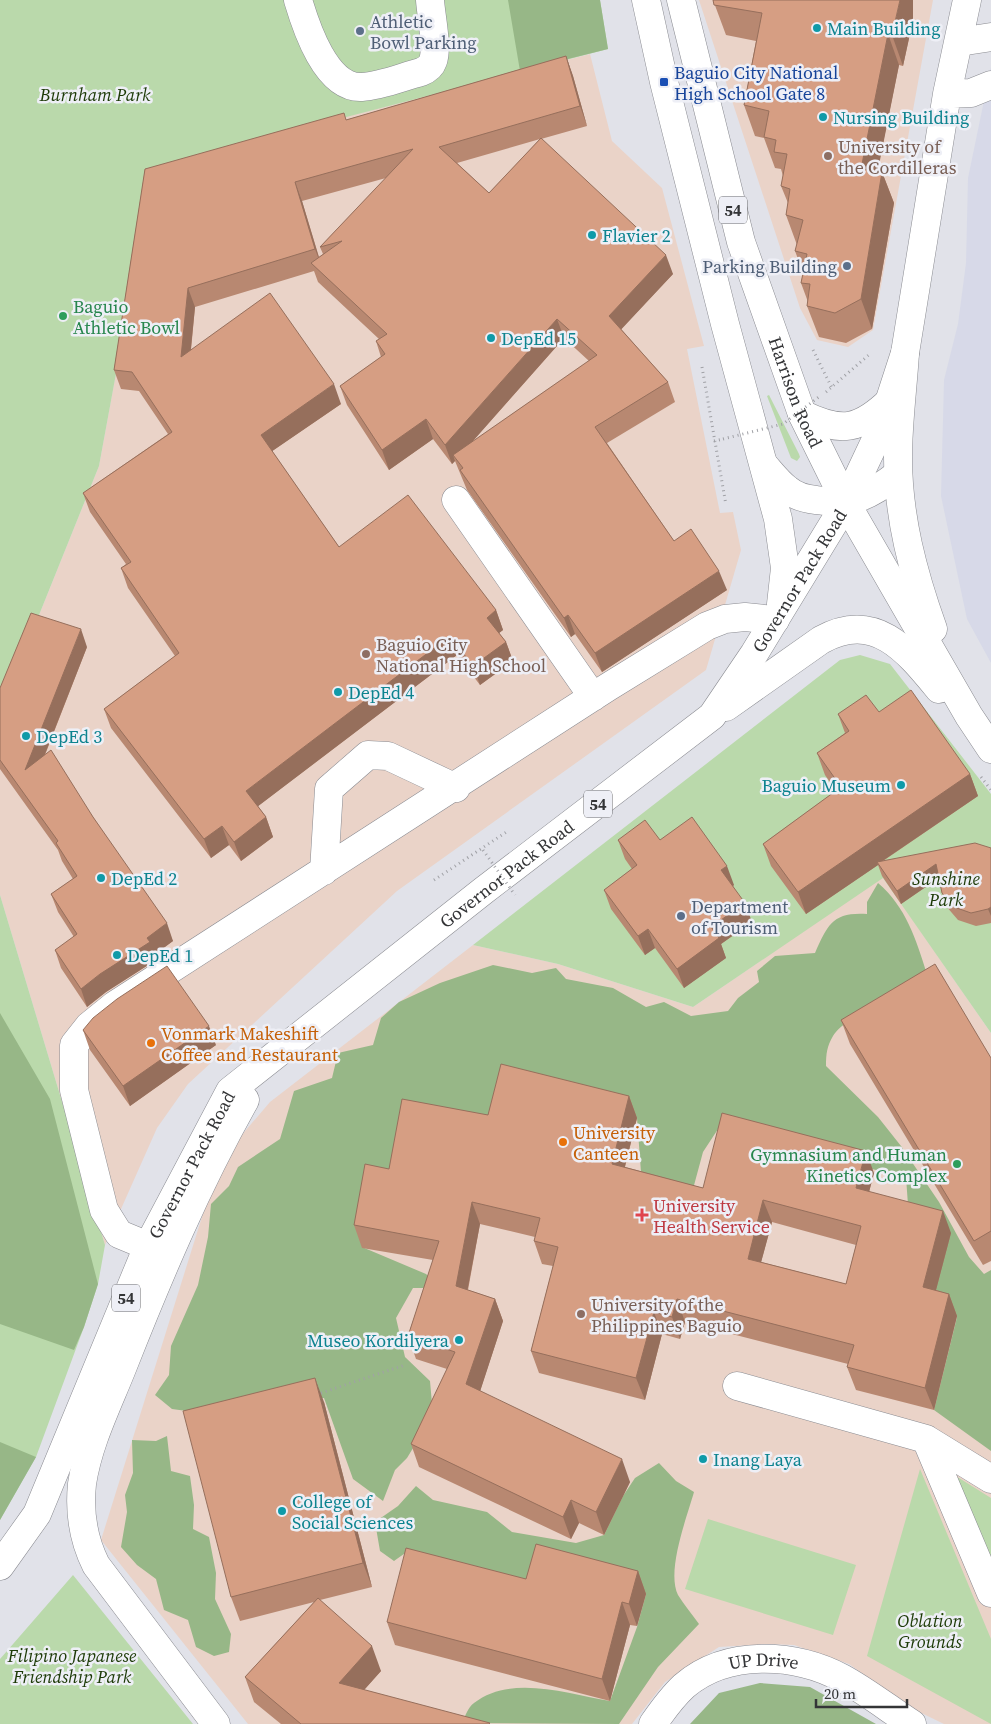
<svg xmlns="http://www.w3.org/2000/svg" width="991" height="1724" viewBox="0 0 991 1724" font-family="'Source Serif 4',serif">
	<style>
		.built { fill: #d7d9e8 }
		.education { fill: #ead3c8 }
		.green { fill: #bad9ab }
		.forest { fill: #97b787 }
		.lines { fill: none; stroke-linecap: round; stroke-linejoin: round }
		.minor-casing { stroke: #8a8b91; stroke-width: 29 }
		.highway-casing { stroke: #8a8b91; stroke-width: 29 }
		.path { stroke: #a0a1a6; stroke-width: 3; stroke-dasharray: 1 4; stroke-linecap: butt }
		.minor { stroke: #fff; stroke-width: 28 }
		.highway { stroke: #fff; stroke-width: 28 }
		.path-bridge { stroke: #a0a1a6; stroke-width: 3; stroke-dasharray: 1 4; stroke-linecap: butt }
		.wall { fill: #b88871; fill-rule: evenodd }
		.shaded-wall { fill: #966f5c }
		.building { fill: #d69e83; stroke: #966f5c; fill-rule: evenodd }
		.culture-dot { fill: #0f9aa8; stroke: #eeeff6; stroke-width: 2 }
		.service-dot { fill: #5c6f8a; stroke: #eeeff6; stroke-width: 2 }
		.transit-dot { fill: #1a4fb4; stroke: #eeeff6; stroke-width: 2 }
		.education-dot { fill: #8d6e63; stroke: #eeeff6; stroke-width: 2 }
		.leisure-dot { fill: #2e9e5b; stroke: #eeeff6; stroke-width: 2 }
		.food-dot { fill: #e8710a; stroke: #eeeff6; stroke-width: 2 }
		.health-dot { fill: #e0444e; stroke: #eeeff6; stroke-width: 2 }
		.labels { text-anchor: middle; dominant-baseline: central; stroke-width: 5; stroke-linejoin: round; paint-order: stroke }
		.shield { fill: #eeeff6; stroke: #6c6d70; stroke-width: 1 }
		.shield-label { font-size: 16px; font-weight: bold; fill: #343537 }
		.service-label { font-size: 18px; fill: #4e5e75; stroke: #eeeff6; text-anchor: start }
		.culture-label { font-size: 18px; fill: #0d838f; stroke: #eeeff6; text-anchor: start }
		.transit-label { font-size: 18px; fill: #164399; stroke: #eeeff6; text-anchor: start }
		.park-label { font-size: 18px; font-style: italic; fill: #1c3a06; stroke: #eeeff6 }
		.education-label { font-size: 18px; fill: #785e54; stroke: #eeeff6; text-anchor: start }
		.leisure-label { font-size: 18px; fill: #27864d; stroke: #eeeff6; text-anchor: start }
		.street-label { font-size: 18px; fill: #343537; stroke: #eeeff6 }
		.food-label { font-size: 18px; fill: #c56008; stroke: #eeeff6; text-anchor: start }
		.health-label { font-size: 18px; fill: #be3a42; stroke: #eeeff6; text-anchor: start }
	</style>
	<rect width="100%" height="100%" fill="#e1e2e9"/>
	<path class="built" d="M991 67V663L967 619 941 496 944 380 958 324 966 263 968 178Z"/>
	<path class="education" d="M699 0H933L873 330 848 347 817 340 800 308Z
		M590 54 612 141 662 188 704 346 687 349 720 513 733 512 741 550 706 670 397 891 188 1084 157 1128 105 1245 0 895V712L99 466 154 166Z
		M883 877 991 1033V1724H944L907 1706 849 1664 794 1645 768 1644 719 1647 665 1682 632 1724H248L101 1540 211 1188 234 1144 270 1102 473 945 558 964 693 1007Z"/>
	<path class="green" d="M0 0H600L608 49 154 167 99 466 0 712Z
		M769 395 799 454 800 457 797 461 791 458 767 396Z
		M860 655 890 664 991 794V1033L883 878 693 1007 558 964 473 945 840 660Z
		M0 895 105 1245 98 1284 84 1327 36 1457 0 1520Z
		M920 1469 991 1639V1724L867 1656Z
		M951 1473 991 1498V1563Z
		M708 1519 856 1565 833 1635 685 1589Z
		M73 1575 193 1724H0V1659Z"/>
	<path class="forest" d="M508 0H600L608 49 520 71Z
		M878 883C906 907 916 939 927 974 908 985 842 1019 833 1036 827 1046 826 1054 826 1066L878 1117 901 1146 939 1202 969 1257 984 1274 991 1270V1451L934 1410 957 1317 931 1309 908 1205 906 1177 731 1136 720 1126 703 1152 693 1189 642 1186 637 1118 496 1137 362 1247 426 1274 441 1288H413L396 1318 405 1357 430 1381 433 1415 407 1458 395 1470 383 1501 353 1479 324 1398 194 1412 172 1409 155 1395 169 1375 171 1346 198 1285 208 1237 211 1204 229 1186 238 1167 280 1139 294 1091 332 1078 338 1053 373 1045 381 1018 399 1002 440 983 493 965 532 973 556 968 566 979 613 988 646 1007 664 1002 691 1016 728 1011 738 998 759 982 757 971 775 956 815 953C828 924 833 912 867 914V902Z
		M0 1013 50 1099 98 1284 84 1327 74 1350 0 1324Z
		M167 1436 171 1471 190 1476 194 1505 193 1529 209 1537 216 1573 215 1599 231 1634 229 1652 214 1656 196 1647 188 1620 164 1610 156 1579 137 1565 121 1547 127 1512 125 1495 133 1473 132 1440 156 1441Z
		M0 1442 36 1457 0 1520Z
		M659 1463 676 1481 694 1492C687 1517 666 1571 678 1595 684 1605 692 1614 699 1624L658 1667 619 1724 462 1723C465 1717 468 1707 474 1703 511 1674 568 1694 610 1701L637 1627 646 1594 532 1591 408 1551 394 1561 380 1551 375 1522 398 1506 416 1486 433 1500 487 1512 512 1532 576 1543 604 1535 623 1496 635 1478Z
		M760 1683 810 1687 876 1724H690L719 1693Z"/>
	<g class="lines">
		<g class="minor-casing">
			<path id="minor" d="M298 0C306 27 326 89 362 87 381 86 402 77 421 72 426 70 431 67 433 61 438 47 431 16 430 0
				M959 42 991 37
				M947 94 971 93 991 85
				M456 500 593 697
				M846 503 879 433 905 353 947 94 967 0
				M324 871 329 789 368 755 388 756 456 788
				M148 1246 119 1234 104 1210 74 1090V1045L89 1026 115 1005 608 687 707 626 725 619 745 617 775 620
				M737 1386 926 1439 991 1479
				M926 1439 991 1593"/>
		</g>
		<g class="highway-casing">
			<g id="highway">
				<path d="M646 0 664 82 725 324 778 519 785 568 781 604"/>
				<path id="s1" d="M681 0 741 242 802 414 846 503 969 716 991 749"/>
				<path d="M905 353C903 387 898 422 898 457 898 517 913 573 933 629"/>
				<path d="M802 414C841 433 859 431 891 400"/>
				<path d="M765 466C772 474 779 483 787 489 795 496 806 499 816 500 851 506 871 495 898 474"/>
				<path d="M726 707 821 640C875 610 907 650 939 689"/>
				<path id="s2" d="M0 1566 37 1514 148 1246 230 1091 483 891 712 716 754 654 846 503"/>
				<path d="M216 1724 96 1565C83 1539 79 1513 82 1484 88 1443 108 1404 123 1366 159 1275 197 1185 245 1100"/>
				<path id="s3" d="M653 1724C662 1711 672 1697 684 1686 727 1649 795 1653 842 1678 866 1691 889 1709 912 1724"/>
			</g>
		</g>
		<path class="path" d="M813 350 832 388
			M702 367 726 505
			M826 392 871 353
			M714 441 723 439
			M981 777 991 790
			M434 880 508 831
			M321 1393 405 1365"/>
		<use href="#minor" class="minor"/>
		<use href="#highway" class="highway"/>
		<path class="path-bridge" d="M723 439 783 424 820 396
			M483 850 515 895"/>
	</g>
	<path class="wall" d="M713 0 913 20 903 66 899 65 877 172H882L894 203 872 329 846 343 819 337 807 306 808 302 801 283 803 272 795 251 797 245 786 215 788 203 781 186 783 176 781 169 775 168 764 138 755 136 744 105 756 41 726 35Z
		M566 56 573 76 587 126 541 139 673 274 621 329 668 382 675 402 607 443 674 541 727 590 602 672 575 634 571 637 467 490 455 461 452 464 433 439 389 470 347 405 340 386 381 357 376 341 379 339 318 282 314 271 195 307 191 350 341 404 272 451 339 547 496 610 503 630 499 633 506 642 513 661 480 685 457 655 258 806 266 817 273 837 241 861 229 845 211 858 111 728 104 709 175 656 128 588 121 568 126 564 90 512 83 493 168 434 139 391 121 389 114 370 145 169 346 120ZM540 139 489 193 457 163ZM386 178 320 247 323 254 319 257 302 201ZM564 338 589 361 472 442Z
		M87 647 45 755 93 817 173 941 154 955 156 960 106 992 87 1007 61 968 55 950 74 937 58 912 51 894 73 879 62 861 58 850 0 769V688Z
		M879 712 970 774 978 796 883 861 991 848V923L976 926 958 920 946 906 942 893 939 878 901 904 882 876 878 865 806 914 771 866 763 844 836 791 825 775 817 753 845 733 838 714Z
		M618 840H660L734 885 733 886 752 922 721 944 726 958 684 988 655 948 645 955 611 909 604 890 632 869 625 859Z
		M841 1020 991 1058V1261L983 1265 850 1044Z
		M83 1030 216 1045 130 1106 90 1050Z
		M629 1096 637 1118 625 1167 703 1188 874 1173 869 1192 951 1233 936 1290 949 1294 957 1316 934 1410 856 1390 847 1367 848 1364 685 1322 680 1339 662 1334 645 1400 539 1373 531 1351 553 1266 542 1264 534 1241 535 1237 480 1224 468 1290 495 1299 503 1321 480 1391 630 1482 604 1535 579 1523 571 1539 419 1467 411 1444 447 1369 416 1359 408 1336 433 1260 362 1248 354 1225 389 1169 488 1115ZM772 1222 856 1245 846 1284 761 1262Z
		M324 1402 372 1587 320 1600 381 1671 364 1690 490 1724H281L254 1702 245 1677 314 1602 240 1621 231 1597Z
		M638 1571 646 1594 637 1626 630 1625 610 1701 395 1645 387 1622 526 1579Z"/>
	<path class="shaded-wall" d="M900 0H913V20L903 66 892 35Z
		M888 34 899 65 872 200 861 169Z
		M566 56 573 76 587 126 580 106Z
		M882 172 894 203 872 329 861 299Z
		M295 182 302 201 322 268 315 249Z
		M666 255 673 274 616 335 609 316Z
		M188 288 195 307 188 377 181 357Z
		M557 319 564 338 457 459 453 455 455 461 452 464 445 445Z
		M334 384 341 404 268 454 261 435Z
		M426 419 433 439 389 470 382 450Z
		M719 571 727 590 602 672 595 653Z
		M496 610 503 630 494 637 487 618Z
		M568 615 575 634 571 637 564 618Z
		M81 629 87 647 32 787 25 770Z
		M450 636 457 655 253 810 246 791Z
		M506 642 513 661 480 685 473 666Z
		M970 774 978 796 878 864 877 862 878 865 806 914 798 892Z
		M266 817 273 837 241 861 234 842Z
		M222 826 229 845 211 858 204 839Z
		M936 864 940 877 901 904 897 891Z
		M727 866 734 885 728 890 721 870Z
		M745 903 752 922 721 944 726 958 684 988 677 969 711 927Z
		M991 907V916L988 909Z
		M167 923 173 941 154 955 156 960 106 992 87 1007 81 989 147 938Z
		M648 929 655 948 645 955 638 936Z
		M209 1026 216 1045 130 1106 123 1086Z
		M629 1096 637 1118 620 1186 612 1164Z
		M866 1151 874 1173 864 1211 856 1188Z
		M763 1200 772 1222 756 1281 748 1259Z
		M472 1202 480 1224 464 1308 456 1286Z
		M943 1211 951 1233 931 1309 923 1287Z
		M949 1294 957 1316 934 1410 925 1388Z
		M495 1299 503 1321 475 1407 466 1384Z
		M677 1299 685 1322 680 1339 672 1317Z
		M654 1312 662 1334 645 1400 636 1378Z
		M315 1378 324 1402 372 1587 363 1563Z
		M622 1459 630 1482 604 1535 596 1512Z
		M571 1500 579 1523 571 1539 563 1517Z
		M638 1571 646 1594 637 1626 629 1604Z
		M622 1602 630 1625 610 1701 602 1679Z
		M372 1646 381 1671 348 1708 339 1683Z"/>
	<path class="building" d="M713 0H900L892 35 888 34 861 169 882 172 861 299 835 313 807 306 810 284 801 283 807 254 795 251 803 220 786 215 790 189 781 186 787 154 774 152 776 140 764 137 769 111 744 105 762 13 714 5Z
		M566 56 580 106 439 147 489 193 541 138 666 255 609 316 668 382 595 427 674 541 691 529 719 571 595 653 568 615 564 618 460 470 463 468 453 455 597 355 557 319 445 445 426 419 382 450 340 386 385 354 376 341 387 334 311 263 342 241 320 247 413 149 295 182 315 249 188 288 181 357 270 293 334 384 261 435 339 547 408 495 496 610 487 618 506 642 473 666 450 636 246 791 266 817 234 842 222 826 204 839 104 709 179 653 121 568 131 562 83 493 172 432 132 372 114 370 145 169 344 113 346 120Z
		M31 613 81 629 25 770 51 750 93 817 167 923 147 938 150 942 100 974 81 989 55 950 77 934 51 894 77 876 56 843 58 841 0 760V688Z
		M911 690 970 774 798 892 763 844 841 787 817 753 849 731 838 714 866 695 879 712Z
		M692 817 727 866 721 870 745 903 711 927 719 938 677 969 648 929 638 936 604 890 637 865 618 840 645 820 660 840Z
		M975 843 991 848V907L988 909 971 913 954 907 942 893 936 864 897 891 877 862Z
		M935 964 991 1058V1231L974 1241 841 1020Z
		M167 966 209 1026 123 1086 83 1030 93 1018 117 999Z
		M501 1064 629 1096 612 1164 703 1188 722 1113 866 1151 856 1188 943 1211 923 1287 949 1294 925 1388 847 1367 854 1345 677 1299 672 1317 654 1312 636 1378 531 1351 558 1247 534 1241 540 1218 472 1202 456 1286 495 1299 466 1384 622 1459 596 1512 571 1500 563 1517 411 1444 455 1352 408 1336 439 1241 354 1225 365 1164 389 1169 402 1099 488 1115ZM763 1200 861 1226 846 1284 748 1259Z
		M315 1378 363 1563 231 1597 183 1411Z
		M536 1544 638 1571 629 1604 622 1602 602 1679 387 1622 406 1548 526 1579Z
		M318 1598 372 1646 339 1683 490 1723 489 1724H301L245 1677Z"/>
	<g class="culture-dot">
		<circle cx="817" cy="28" r="5"/>
		<circle cx="823" cy="117" r="5"/>
		<circle cx="592" cy="235" r="5"/>
		<circle cx="491" cy="338" r="5"/>
		<circle cx="338" cy="692" r="5"/>
		<circle cx="26" cy="736" r="5"/>
		<circle cx="901" cy="785" r="5"/>
		<circle cx="101" cy="878" r="5"/>
		<circle cx="117" cy="955" r="5"/>
		<circle cx="459" cy="1340" r="5"/>
		<circle cx="703" cy="1459" r="5"/>
		<circle cx="282" cy="1511" r="5"/>
	</g>
	<g class="service-dot">
		<circle cx="360" cy="31" r="5"/>
		<circle cx="847" cy="266" r="5"/>
		<circle cx="681" cy="916" r="5"/>
	</g>
	<rect class="transit-dot" x="659" y="77" width="10" height="10" rx="2.5"/>
	<g class="education-dot">
		<circle cx="828" cy="156" r="5"/>
		<circle cx="366" cy="654" r="5"/>
		<circle cx="581" cy="1314" r="5"/>
	</g>
	<g class="leisure-dot">
		<circle cx="63" cy="316" r="5"/>
		<circle cx="957" cy="1164" r="5"/>
	</g>
	<g class="food-dot">
		<circle cx="151" cy="1043" r="5"/>
		<circle cx="563" cy="1142" r="5"/>
	</g>
	<path class="health-dot" d="M639.5 1207.5h5v5h5v5h-5v5h-5v-5h-5v-5h5z"/>
	<g class="labels">
		<g class="shield">
			<rect x="719" y="196.5" width="28" height="27" rx="4"/>
			<rect x="584" y="790.5" width="28" height="27" rx="4"/>
			<rect x="112" y="1284.5" width="28" height="27" rx="4"/>
		</g>
		<g class="shield-label">
			<text x="733" y="210">54</text>
			<text x="598" y="804">54</text>
			<text x="126" y="1298">54</text>
		</g>
		<g class="service-label">
			<text x="370" y="21">Athletic<tspan x="370" dy="21">Bowl Parking</tspan></text>
			<text x="837" y="266" text-anchor="end">Parking Building</text>
			<text x="691" y="906">Department<tspan x="691" dy="21">of Tourism</tspan></text>
		</g>
		<g class="culture-label">
			<text x="827" y="28">Main Building</text>
			<text x="833" y="117">Nursing Building</text>
			<text x="602" y="235">Flavier 2</text>
			<text x="501" y="338">DepEd 15</text>
			<text x="348" y="692">DepEd 4</text>
			<text x="36" y="736">DepEd 3</text>
			<text x="891" y="785" text-anchor="end">Baguio Museum</text>
			<text x="111" y="878">DepEd 2</text>
			<text x="127" y="955">DepEd 1</text>
			<text x="449" y="1340" text-anchor="end">Museo Kordilyera</text>
			<text x="713" y="1459">Inang Laya</text>
			<text x="292" y="1501">College of<tspan x="292" dy="21">Social Sciences</tspan></text>
		</g>
		<g class="transit-label">
			<text x="674" y="72">Baguio City National<tspan x="674" dy="21">High School Gate 8</tspan></text>
		</g>
		<g class="park-label">
			<text x="95" y="94">Burnham Park</text>
			<text x="946" y="878">Sunshine<tspan x="946" dy="21">Park</tspan></text>
			<text x="930" y="1620">Oblation<tspan x="930" dy="21">Grounds</tspan></text>
			<text x="72" y="1655">Filipino Japanese<tspan x="72" dy="21">Friendship Park</tspan></text>
		</g>
		<g class="education-label">
			<text x="838" y="146">University of<tspan x="838" dy="21">the Cordilleras</tspan></text>
			<text x="376" y="644">Baguio City<tspan x="376" dy="21">National High School</tspan></text>
			<text x="591" y="1304">University of the<tspan x="591" dy="21">Philippines Baguio</tspan></text>
		</g>
		<g class="leisure-label">
			<text x="73" y="306">Baguio<tspan x="73" dy="21">Athletic Bowl</tspan></text>
			<text x="947" y="1154" text-anchor="end">Gymnasium and Human<tspan x="947" dy="21">Kinetics Complex</tspan></text>
		</g>
		<g class="street-label">
			<text stroke="none"><textPath href="#s1" startOffset="409">Harrison Road</textPath></text>
			<text stroke="none"><textPath href="#s2" startOffset="1301">Governor Pack Road</textPath></text>
			<text stroke="none"><textPath href="#s2" startOffset="881">Governor Pack Road</textPath></text>
			<text stroke="none"><textPath href="#s2" startOffset="446">Governor Pack Road</textPath></text>
			<text stroke="none"><textPath href="#s3" startOffset="135">UP Drive</textPath></text>
		</g>
		<g class="food-label">
			<text x="161" y="1033">Vonmark Makeshift<tspan x="161" dy="21">Coffee and Restaurant</tspan></text>
			<text x="573" y="1132">University<tspan x="573" dy="21">Canteen</tspan></text>
		</g>
		<g class="health-label">
			<text x="653" y="1205">University<tspan x="653" dy="21">Health Service</tspan></text>
		</g>
	</g>
	<path d="M816 1699v8h91v-8" fill="none" stroke="#343537" stroke-width="2.5"/>
	<text x="824" y="1699" font-size="15" fill="#343537" stroke="#eeeff6" stroke-width="4" paint-order="stroke">20 m</text>
</svg>
